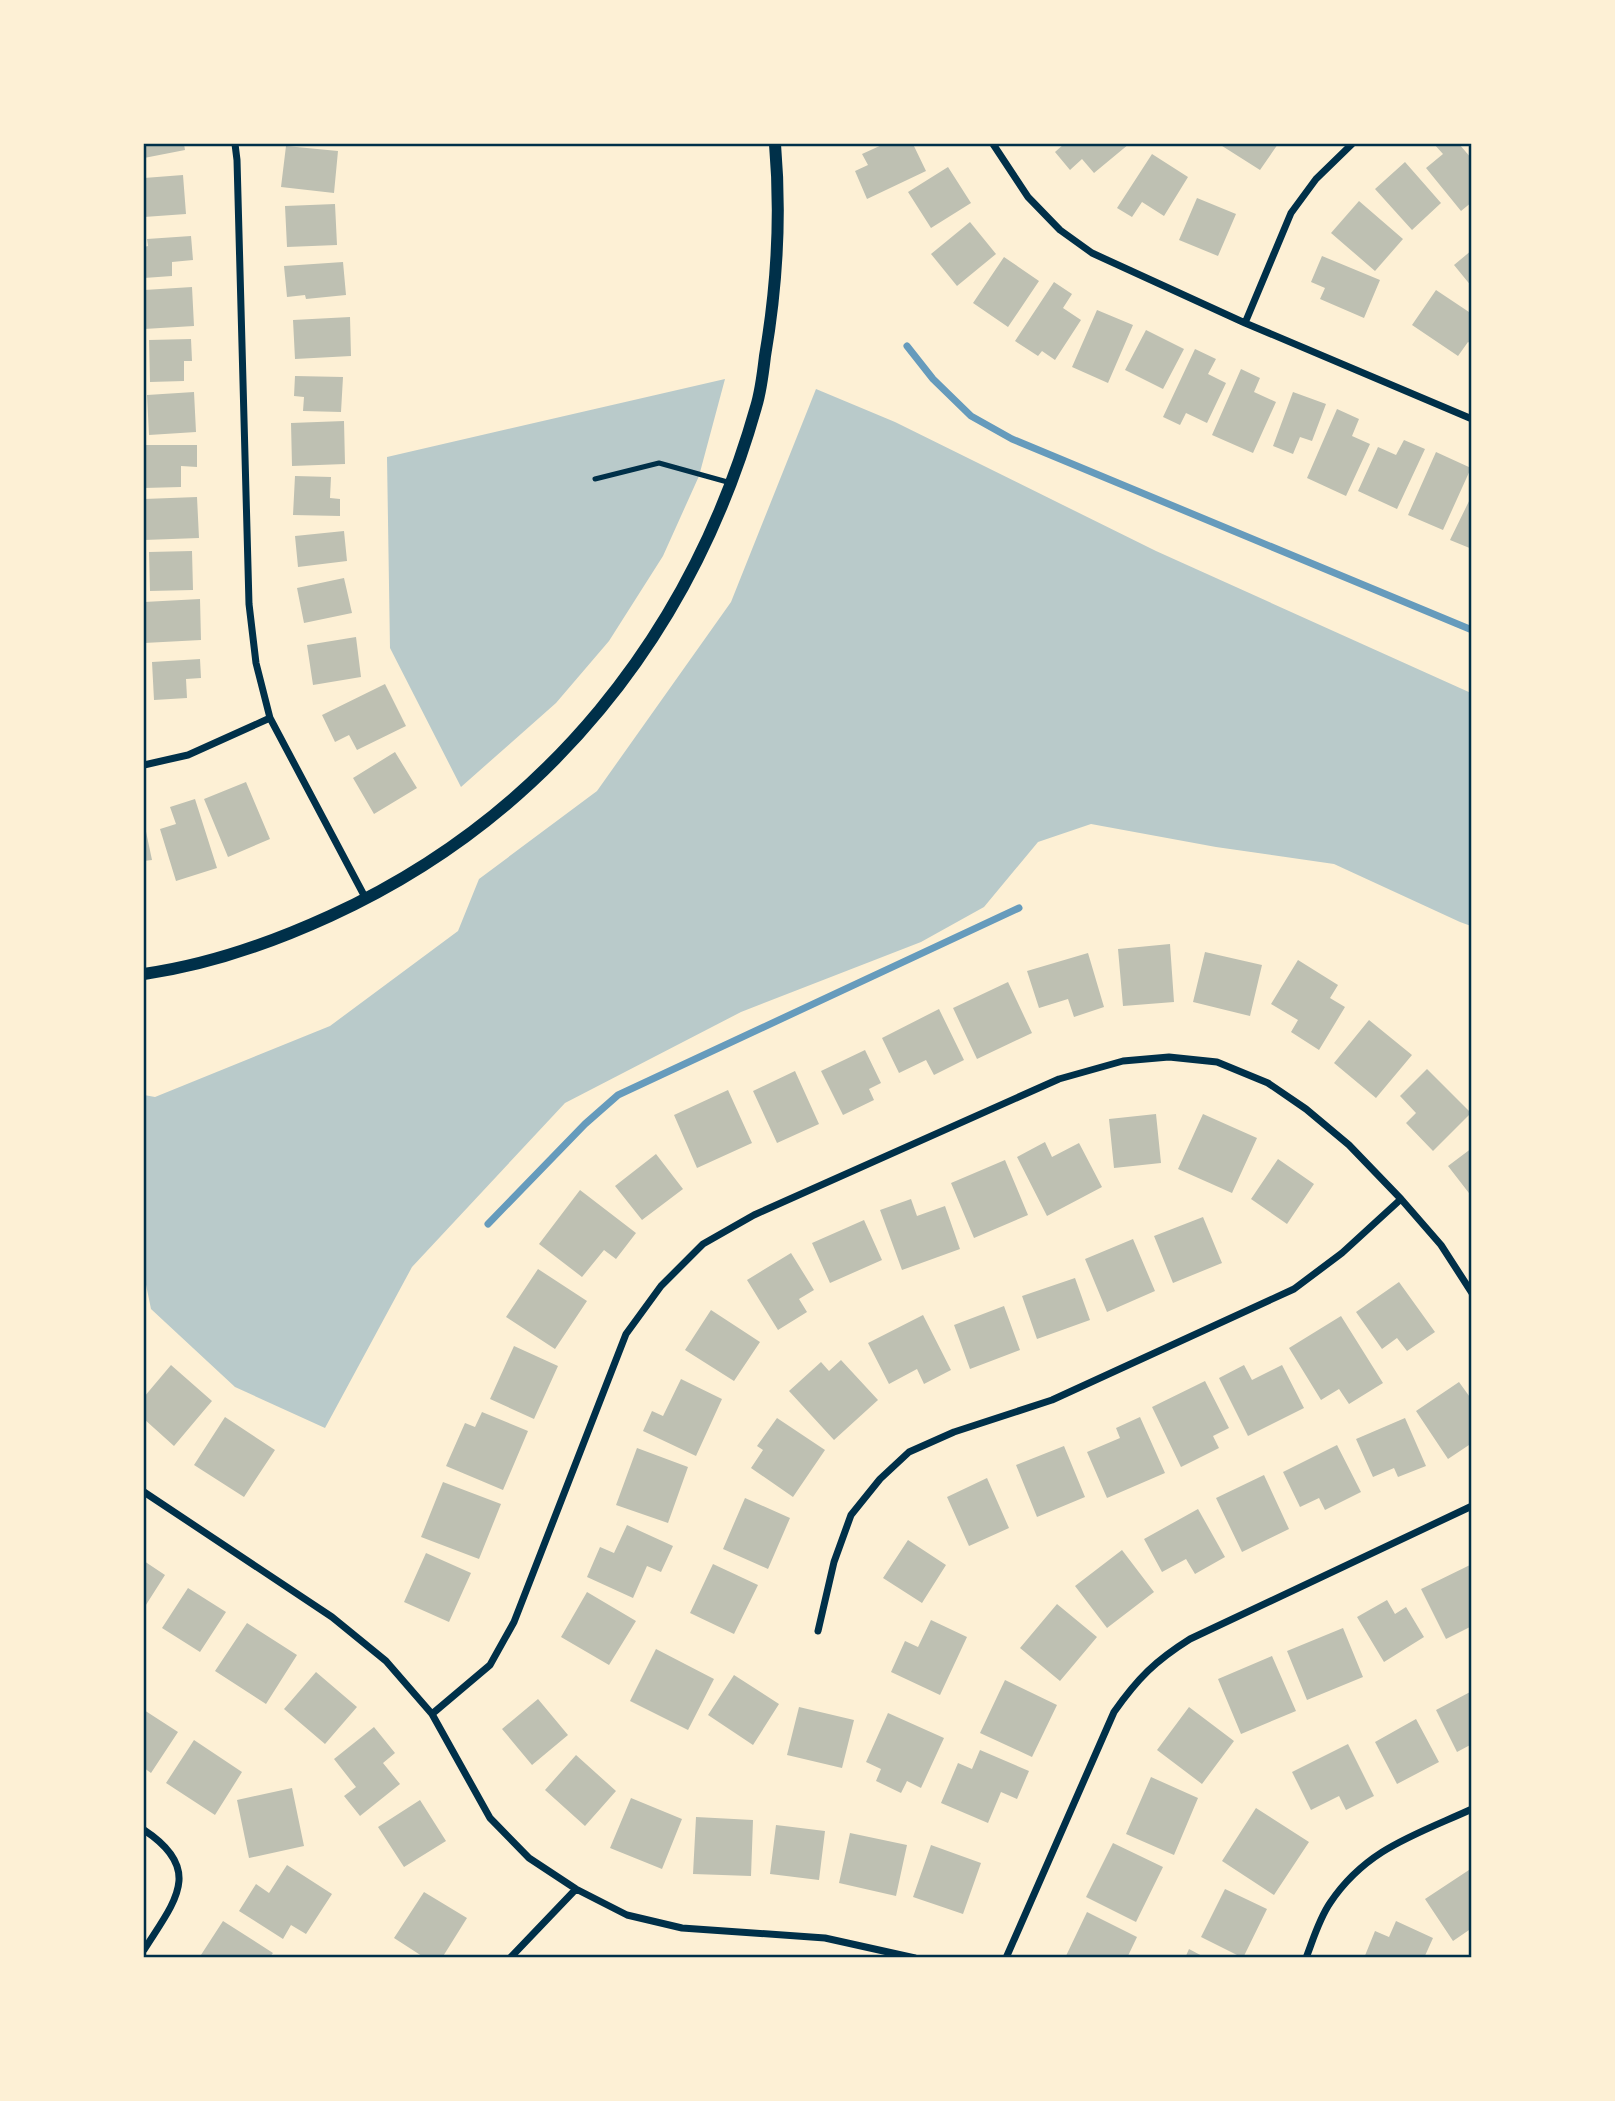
<svg xmlns="http://www.w3.org/2000/svg" width="1615" height="2101" viewBox="0 0 1615 2101" font-family="Cabin,sans-serif">
	<style>
		.green { fill: #b9caca }
		.lines { fill: none; stroke-linecap: round; stroke-linejoin: round }
		.stream { stroke: #669bbc; stroke-width: 7 }
		.building { fill: #bec0b2 }
		.service { stroke: #003049; stroke-width: 5 }
		.minor { stroke: #003049; stroke-width: 7 }
		.tertiary { stroke: #003049; stroke-width: 12 }
		.neatline { fill: none; stroke: #003049; stroke-width: 2.5 }
	</style>
	<rect width="100%" height="100%" fill="#fdf0d5"/>
	<path class="green" d="M725 379 699 476 663 556 609 641 556 703 461 787 390 648 387 457Z
		M816 389 895 422 1156 551 1471 693V926L1460 922 1334 864 1216 847 1091 824 1038 842 984 907 921 942 741 1012 565 1103 412 1267 325 1428 235 1387 151 1309 144 1275V1095L155 1097 330 1026 458 931 479 879 597 791 731 602Z"/>
	<g class="lines">
		<path class="stream" d="M907 346 933 379 971 416 1012 439 1472 630
			M488 1224 585 1124 618 1095 1019 908"/>
	</g>
	<path class="building" d="M144 144H184L185 150 144 158Z
		M884 144H913L926 171 867 199 855 171 868 165 862 154Z
		M1064 144H1129L1094 173 1082 159 1070 170 1055 152Z
		M1219 144H1278L1260 170Z
		M1434 144H1459L1472 159V202L1461 211 1426 168 1443 154Z
		M286 146 338 151 334 193 281 187Z
		M1152 154 1188 177 1164 216 1142 202 1132 217 1117 208Z
		M1405 162 1441 203 1412 230 1375 189Z
		M948 167 971 203 931 228 908 192Z
		M183 175 186 214 144 217V178Z
		M1197 198 1236 214 1218 256 1179 240Z
		M1359 201 1403 239 1375 271 1331 233Z
		M335 204 337 245 287 247 285 206Z
		M970 222 996 254 957 286 931 254Z
		M191 236 193 260 172 262V276L144 278V247L148 246 147 239Z
		M1472 250V287L1454 265Z
		M1322 256 1380 280 1364 318 1320 299 1325 288 1311 282Z
		M1004 257 1039 281 1008 327 973 303Z
		M343 262 346 295 306 299 305 295 287 297 284 266Z
		M1054 282 1072 294 1063 308 1081 320 1055 360 1042 351 1038 356 1015 341Z
		M192 287 194 326 144 329V290Z
		M1436 290 1472 314V344L1468 342 1458 356 1412 325Z
		M1097 310 1133 325 1108 383 1072 367Z
		M350 317 351 356 295 359 293 320Z
		M1146 330 1184 349 1163 389 1125 370Z
		M191 339 192 361H184V381L150 382 149 340Z
		M1195 349 1216 359 1208 374 1226 383 1207 423 1186 413 1180 425 1163 417Z
		M1241 369 1260 378 1254 392 1276 402 1253 453 1212 435Z
		M295 376 343 377 341 412 303 411 304 397 294 396Z
		M194 392 196 432 149 435 147 395Z
		M1293 392 1326 404 1312 441 1300 437 1293 454 1273 446Z
		M1337 409 1359 419 1352 436 1370 444 1346 496 1307 478Z
		M344 421 345 464 292 466 291 423Z
		M1404 440 1425 449 1397 509 1358 491 1378 447 1396 455Z
		M144 445H197V467L181 466V487L144 488Z
		M1436 452 1471 468 1443 530 1408 515Z
		M295 476 331 477 330 498 340 499V516L293 515Z
		M1472 495V549L1450 540Z
		M197 497 199 538 144 540V499Z
		M344 531 347 561 298 567 295 536Z
		M192 551 193 590 150 591 149 552Z
		M344 578 352 613 304 623 297 588Z
		M200 599 201 640 144 643V602Z
		M356 637 361 677 313 685 307 645Z
		M200 659 201 678 186 679 187 698 154 700 152 662Z
		M385 684 406 726 357 750 349 735 335 742 322 715Z
		M395 752 417 788 374 814 353 778Z
		M246 782 270 839 228 857 204 799Z
		M195 799 217 868 176 881 160 829 176 824 170 807Z
		M144 822 152 860 144 861Z
		M1170 944 1174 1002 1123 1006 1118 949Z
		M1205 952 1262 965 1250 1016 1193 1002Z
		M1088 953 1104 1007 1074 1017 1068 999 1039 1008 1027 971Z
		M1298 960 1338 985 1330 998 1345 1007 1319 1050 1291 1032 1298 1020 1271 1004Z
		M1008 982 1032 1033 977 1059 953 1008Z
		M939 1009 964 1060 934 1075 926 1060 899 1073 882 1038Z
		M1369 1020 1412 1055 1376 1098 1334 1063Z
		M865 1050 881 1083 869 1089 874 1100 843 1115 821 1071Z
		M1427 1069 1471 1113 1433 1151 1406 1123 1416 1113 1400 1096Z
		M795 1071 819 1124 777 1143 753 1091Z
		M728 1090 752 1143 697 1168 674 1115Z
		M1156 1114 1161 1163 1114 1168 1109 1119Z
		M1203 1114 1257 1138 1232 1193 1178 1169Z
		M1045 1142 1052 1157 1079 1143 1102 1187 1047 1216 1017 1157Z
		M1472 1148V1197L1448 1166Z
		M656 1154 683 1189 642 1220 615 1186Z
		M1278 1159 1314 1184 1287 1224 1251 1199Z
		M1005 1160 1028 1215 974 1238 951 1183Z
		M580 1190 636 1233 616 1259 604 1250 582 1277 539 1244Z
		M911 1199 917 1216 945 1206 960 1249 902 1270 880 1210Z
		M1203 1217 1222 1263 1173 1283 1154 1236Z
		M864 1220 882 1260 830 1283 812 1243Z
		M1133 1239 1155 1291 1107 1312 1085 1259Z
		M791 1253 814 1290 799 1299 807 1312 778 1330 747 1280Z
		M538 1269 587 1301 555 1349 506 1317Z
		M1075 1278 1090 1320 1037 1339 1022 1296Z
		M1399 1282 1435 1332 1407 1351 1397 1338 1382 1349 1356 1312Z
		M1004 1306 1020 1350 970 1369 954 1325Z
		M711 1310 760 1342 734 1381 685 1350Z
		M923 1315 951 1370 924 1384 917 1369 889 1384 868 1343Z
		M1341 1316 1383 1383 1349 1404 1339 1389 1321 1400 1289 1348Z
		M514 1346 558 1366 534 1419 490 1399Z
		M841 1360 878 1400 834 1440 789 1391 821 1362 829 1371Z
		M171 1365 212 1401 174 1446 144 1419V1397Z
		M1244 1365 1252 1380 1282 1365 1304 1408 1248 1436 1219 1378Z
		M681 1379 722 1399 696 1456 643 1431 652 1411 663 1416Z
		M1205 1381 1229 1428 1213 1436 1219 1448 1181 1467 1152 1407Z
		M1459 1382 1472 1400V1443L1448 1459 1416 1411Z
		M482 1412 528 1431 503 1490 446 1466 465 1423 475 1427Z
		M225 1417 275 1450 244 1497 194 1465Z
		M1140 1417 1165 1473 1107 1498 1087 1452 1120 1438 1116 1428Z
		M777 1418 825 1450 793 1497 751 1468 763 1450 757 1446Z
		M1405 1418 1426 1466 1398 1477 1394 1468 1373 1477 1356 1439Z
		M1337 1445 1361 1492 1325 1510 1319 1498 1300 1507 1283 1472Z
		M1064 1446 1085 1497 1037 1517 1016 1465Z
		M637 1448 688 1467 668 1523 616 1505Z
		M1264 1475 1289 1529 1242 1552 1216 1498Z
		M987 1478 1009 1528 969 1546 947 1497Z
		M443 1482 501 1504 479 1559 421 1537Z
		M745 1498 790 1518 768 1569 723 1549Z
		M1198 1509 1225 1557 1195 1574 1186 1559 1162 1572 1144 1539Z
		M627 1525 673 1546 661 1572 647 1566 633 1598 587 1577 600 1547 614 1553Z
		M908 1540 946 1565 922 1603 883 1578Z
		M1122 1550 1154 1592 1107 1628 1075 1586Z
		M426 1553 471 1573 449 1622 404 1602Z
		M144 1561 165 1575 144 1608Z
		M713 1564 758 1585 734 1634 690 1613Z
		M1472 1564V1626L1446 1639 1421 1589Z
		M188 1588 226 1612 200 1652 162 1628Z
		M587 1592 636 1621 609 1665 561 1637Z
		M1387 1600 1395 1614 1406 1607 1424 1637 1384 1662 1357 1617Z
		M1057 1604 1097 1637 1060 1681 1020 1648Z
		M931 1620 967 1637 940 1695 891 1672 905 1641 918 1647Z
		M247 1623 297 1655 266 1704 215 1671Z
		M1343 1628 1363 1677 1307 1700 1287 1651Z
		M656 1649 714 1679 688 1730 630 1701Z
		M1272 1656 1296 1711 1241 1734 1218 1679Z
		M316 1672 357 1707 325 1744 284 1709Z
		M734 1675 779 1704 753 1745 708 1715Z
		M1005 1680 1057 1705 1032 1757 980 1733Z
		M1472 1691V1744L1457 1752 1436 1710Z
		M538 1699 568 1735 532 1765 502 1729Z
		M799 1707 854 1720 842 1768 787 1755Z
		M1189 1707 1234 1741 1202 1784 1157 1750Z
		M144 1710 178 1732 151 1773 144 1768Z
		M888 1713 944 1738 921 1788 907 1781 901 1793 876 1781 881 1769 866 1762Z
		M1416 1719 1439 1762 1397 1784 1375 1742Z
		M374 1727 395 1753 383 1763 400 1784 360 1816 344 1796 356 1787 334 1759Z
		M194 1740 242 1772 215 1815 166 1783Z
		M1348 1744 1374 1796 1346 1810 1339 1796 1311 1810 1292 1772Z
		M980 1750 1029 1771 1017 1799 1001 1792 988 1823 941 1803 958 1763 972 1769Z
		M576 1755 616 1791 585 1826 545 1790Z
		M1151 1777 1198 1798 1174 1855 1126 1834Z
		M292 1788 304 1846 249 1858 237 1800Z
		M631 1798 682 1819 662 1869 610 1848Z
		M420 1800 446 1841 404 1867 378 1827Z
		M1256 1808 1309 1842 1274 1895 1222 1861Z
		M696 1817 753 1820 751 1876 693 1874Z
		M776 1825 825 1831 819 1880 770 1874Z
		M850 1833 907 1845 896 1896 839 1883Z
		M1113 1843 1163 1867 1136 1922 1086 1897Z
		M931 1845 981 1863 963 1914 913 1897Z
		M287 1865 332 1894 306 1934 291 1925 283 1939 239 1911 256 1884 269 1893Z
		M1472 1868V1928L1453 1941 1425 1899Z
		M1225 1889 1267 1909 1243 1958 1201 1937Z
		M424 1892 467 1918 442 1958H425L394 1938Z
		M1087 1912 1137 1937 1127 1958H1065Z
		M223 1921 273 1953 269 1958H199Z
		M1396 1921 1433 1938 1424 1958H1364L1375 1931 1389 1937Z
		M1189 1949 1206 1958H1185Z"/>
	<g class="lines">
		<path class="service" d="M595 479 659 463 731 483"/>
		<path class="minor" d="M235 144 237 160 249 604 256 663 270 718 366 899
			M993 144 1028 197 1060 230 1092 253 1245 323 1472 419
			M1245 323 1291 213 1316 179 1352 144
			M144 765 188 755 270 718
			M144 1492 332 1617 386 1661 432 1714 490 1818 529 1858 576 1889 627 1915 682 1928 825 1938 915 1958
			M818 1631 834 1562 851 1515 880 1479 909 1452 954 1432 1052 1400 1294 1289 1342 1253 1401 1199
			M432 1714 490 1665 514 1622 626 1334 661 1286 703 1244 754 1215 1059 1079 1123 1061 1169 1057 1217 1062 1268 1083 1306 1109 1349 1145 1401 1199 1441 1245 1472 1293
			M144 1830C205 1870 174 1902 144 1950
			M510 1958 576 1889
			M1006 1958 1114 1712C1138 1678 1155 1661 1190 1639L1472 1506
			M1306 1958C1313 1940 1319 1919 1330 1903 1366 1849 1415 1835 1472 1809"/>
		<path class="tertiary" d="M144 974C208 965 271 943 330 916 546 817 692 634 756 407 761 391 763 373 765 356 777 286 781 214 775 144"/>
	</g>
	<rect width="1615" height="2101" fill="none" stroke="#fdf0d5" stroke-width="290"/>
	<rect x="145" y="145" width="1325" height="1811" class="neatline"/>
</svg>
